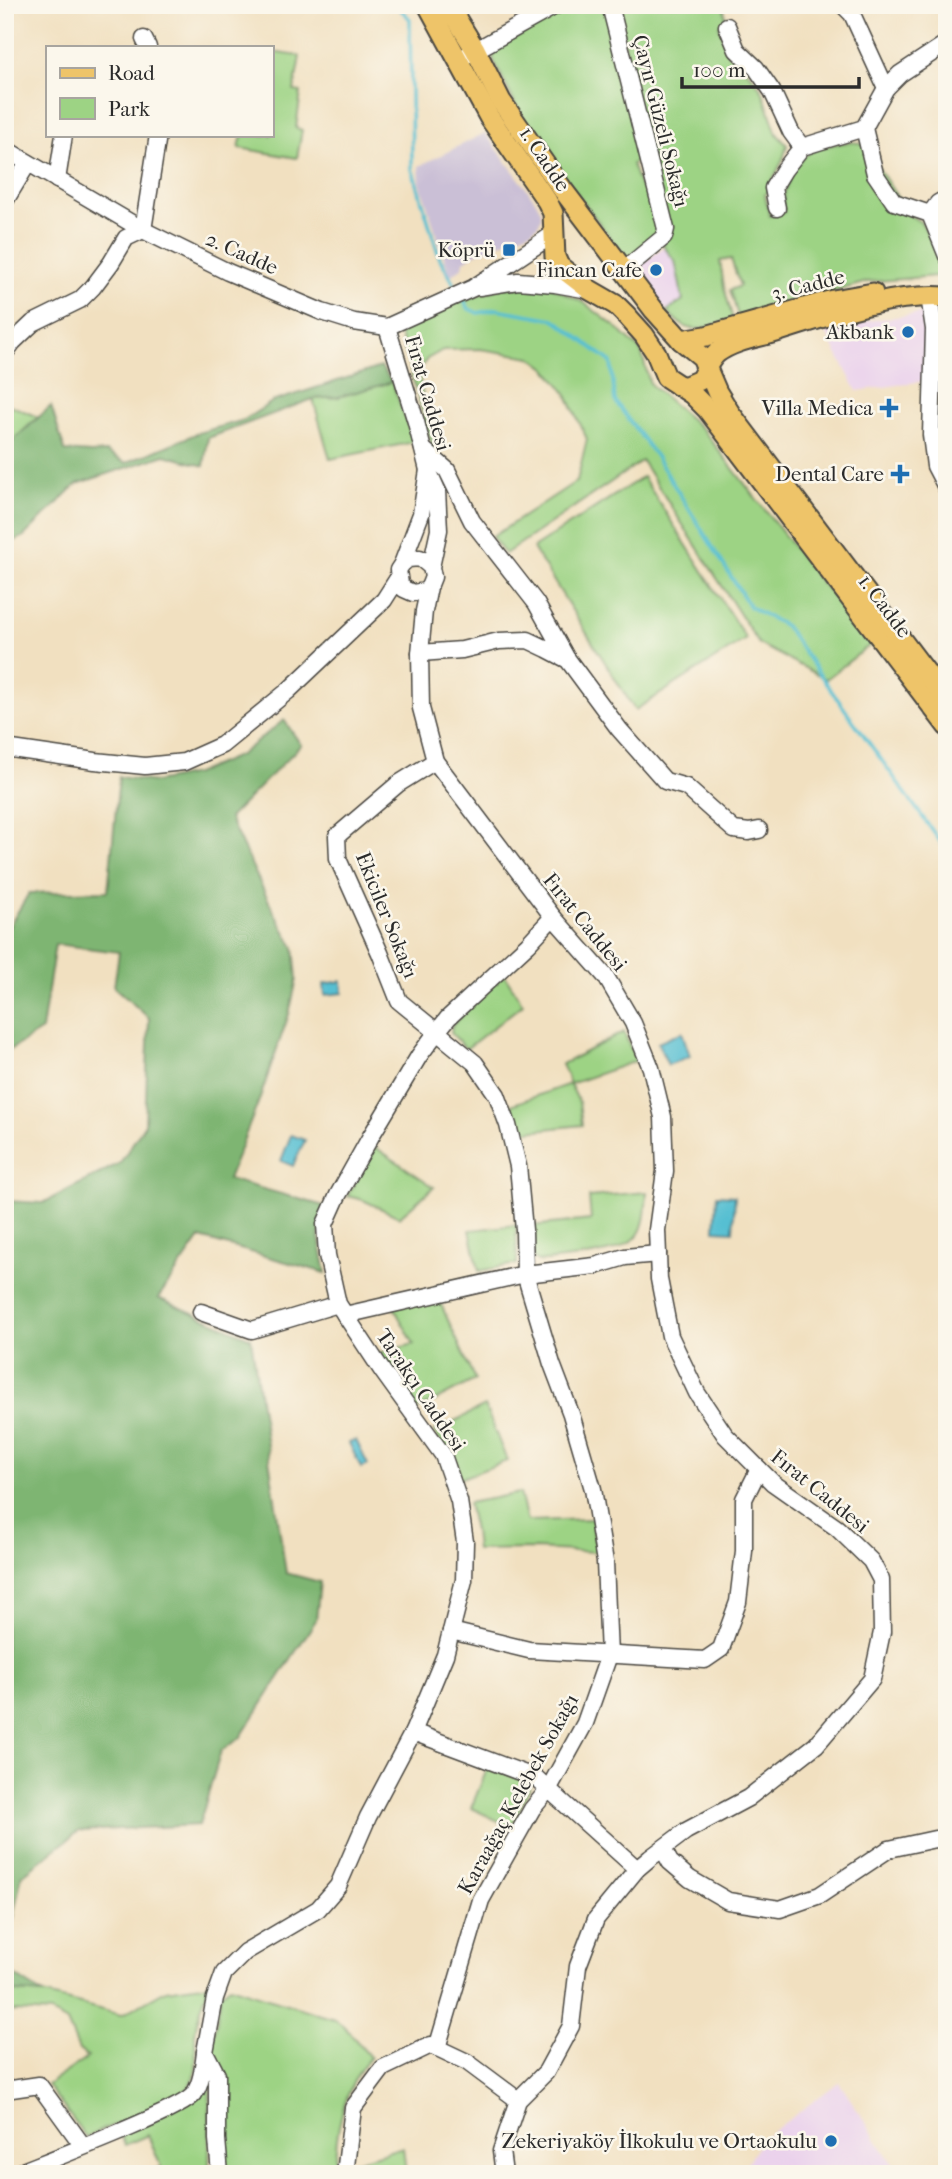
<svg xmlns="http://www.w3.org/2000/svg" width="952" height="2179" font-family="'IM FELL French Canon',serif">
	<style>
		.built { fill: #ead1ec }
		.industrial { fill: #cabfd6 }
		.green { fill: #9dd384; stroke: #647f58; stroke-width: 2 }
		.forest { fill: #7eb572; stroke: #54704e; stroke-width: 2 }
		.water { fill: #56bfd2; stroke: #40757e; stroke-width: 2 }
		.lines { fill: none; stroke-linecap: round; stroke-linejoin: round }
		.stream { stroke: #56bfd2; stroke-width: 3.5 }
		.minor-casing { stroke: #494641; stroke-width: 19 }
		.major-casing { stroke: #494641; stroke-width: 23 }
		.minor { stroke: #fff; stroke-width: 16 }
		.major { stroke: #eec469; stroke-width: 19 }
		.poi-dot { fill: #1f6fb2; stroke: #fbf7ec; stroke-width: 2.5 }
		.labels { text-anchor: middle; stroke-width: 5; stroke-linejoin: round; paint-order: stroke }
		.street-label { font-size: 21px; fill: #2b2b2b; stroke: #fbf7ec }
		.poi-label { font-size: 21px; fill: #2b2b2b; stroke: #fbf7ec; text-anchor: end }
	</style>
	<rect width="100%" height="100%" fill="#fbf7ec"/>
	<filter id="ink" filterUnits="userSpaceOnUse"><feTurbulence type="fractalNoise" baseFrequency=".0143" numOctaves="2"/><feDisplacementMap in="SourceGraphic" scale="14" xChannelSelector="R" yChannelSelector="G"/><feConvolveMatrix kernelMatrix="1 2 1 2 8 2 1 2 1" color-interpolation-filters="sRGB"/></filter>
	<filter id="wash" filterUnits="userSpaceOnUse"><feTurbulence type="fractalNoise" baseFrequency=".00686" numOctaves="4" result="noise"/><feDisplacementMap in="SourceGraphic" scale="28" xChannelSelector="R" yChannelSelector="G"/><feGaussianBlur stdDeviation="1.57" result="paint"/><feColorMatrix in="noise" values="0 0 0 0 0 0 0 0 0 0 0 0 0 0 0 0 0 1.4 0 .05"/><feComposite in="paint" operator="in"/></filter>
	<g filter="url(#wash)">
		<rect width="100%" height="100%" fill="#f1e0c0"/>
		<g class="built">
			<path d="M664,247L675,261L683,300L667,311L634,270Z"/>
			<path d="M924,313L927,325L924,381L857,391L825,331L868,321Z"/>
			<path d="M839,2082L894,2166L871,2174H739L763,2139Z"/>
		</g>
		<path class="industrial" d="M485,133L535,200L541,211V218L538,225L531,231L475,254L464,261L463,267L450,276L420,183L419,166Z"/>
		<g class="green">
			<path d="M577,5H606L643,156L632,164L640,187L651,189L660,232L628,261L538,142L520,114L493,59L495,49L500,45Z"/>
			<path d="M617,5H723L727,24L719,26L728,54L751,75L762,90L777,134L787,145L783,160L765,195L770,216L784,212C779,195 794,162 809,153C820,146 851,139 863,144L908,214L922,223L939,255L942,267V273L936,276L867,282L739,319L730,290L740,286L731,259L720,261L724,287L733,320C699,327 692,340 667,311L683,300L675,261L664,247Z"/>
			<path d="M271,52L300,56L294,91L301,92L296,128L302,130L297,158L239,148L242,135H271Z"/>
			<path d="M550,286L583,302L617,328L641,351L650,384L703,430L820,581L874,642L826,679L759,644L642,461L505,554L492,537L577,481L587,439L566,393L547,369L531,357L480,349L443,350L427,359L419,371L421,388L437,449H433L399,331L459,302L501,288Z"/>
			<path d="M392,382L414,442L330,459L313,399L338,397Z"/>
			<path d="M5,403L38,417L5,448Z"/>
			<path d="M643,477L746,639L635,710L533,548Z"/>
			<path d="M504,974L523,1004L466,1049L451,1033L452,1025Z"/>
			<path d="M624,1032L636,1061L570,1084L579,1102L582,1125L518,1132L511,1105L570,1084L562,1064Z"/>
			<path d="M375,1147L434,1187L399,1217L363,1200L347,1196Z"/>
			<path d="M647,1192C646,1205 646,1224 638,1235C622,1257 563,1258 538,1262L533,1258L531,1226L591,1220L589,1197Z"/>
			<path d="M516,1225L517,1264L479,1271L470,1230Z"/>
			<path d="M439,1300L475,1380L417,1410L378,1353L414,1344L393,1306Z"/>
			<path d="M485,1406L507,1461L459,1479L434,1431Z"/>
			<path d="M520,1493L527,1521L592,1519L596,1552L534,1549L476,1550L474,1531L468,1503Z"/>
			<path d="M488,1767L528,1781L531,1785L511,1827L471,1808Z"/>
			<path d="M209,1984C205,1999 196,2018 195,2033C194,2064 205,2078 176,2099L86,2137L47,2085L88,2057L79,2050L67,2022L51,2013L16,2011L5,2013V1991L43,1994L121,2015L166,1990Z"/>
			<path d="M230,1986L334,2019L345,2027L370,2057C344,2087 334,2135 335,2174H224L212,2049L221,1993Z"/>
			<path d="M204,2086H210L209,2174H145L161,2167L148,2135L125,2145L120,2134Z"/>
			<path d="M403,2147L406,2174H349V2163Z"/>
		</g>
		<g class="forest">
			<path d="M381,367L392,382L338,397L313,399L208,438L204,466L165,455L77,484L23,537L5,545V448L51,406L65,451L91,453L106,452L126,463L198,433L244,420L272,402Z"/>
			<path d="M284,720L301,745L229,818L274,912L294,947L297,979L289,1014L260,1098L228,1179L324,1206L319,1237L326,1273L200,1238L158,1298L251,1338L286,1573L320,1582L316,1620L240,1738L221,1751L199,1825L79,1831L22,1875L5,1955V1201L43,1203L120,1163L145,1124L149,1018L114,987L119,952L55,944L42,1030L5,1053V974L10,968L5,963V933L29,893L108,891L119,777L155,782L195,774L240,755Z"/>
			<path d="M5,1969L43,1994L5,1991Z"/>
		</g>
		<g class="water">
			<path d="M342,981L343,993L325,995L324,984Z"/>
			<path d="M682,1032L690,1056L668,1065L658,1043Z"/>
			<path d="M291,1135L305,1140L293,1166L281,1161Z"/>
			<path d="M717,1195L735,1196L733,1231L715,1230Z"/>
			<path d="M356,1440L368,1465L361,1468L349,1443Z"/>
		</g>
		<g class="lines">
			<g class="stream">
				<path d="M396,5L410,19L412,169L440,259L457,289"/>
				<path d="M463,299L469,309L478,313L496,309L554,319L611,362L615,401L657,458L750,607L785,626L947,851"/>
			</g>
		</g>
	</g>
	<g filter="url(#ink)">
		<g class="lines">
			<g class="minor-casing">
				<g id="minor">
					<path d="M610,5L666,229L664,237L624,270"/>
					<path d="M843,5L852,14L886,88"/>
					<path d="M727,26L737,50L756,68L772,91L791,132L802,147"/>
					<path d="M144,39L148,47"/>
					<path d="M467,55L557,5"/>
					<path d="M864,128L875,174L894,202L930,214L947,256"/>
					<path d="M5,149L143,230L228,272L322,312L354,322L387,327L473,288L555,233"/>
					<path d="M57,180L64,135"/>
					<path d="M5,201L28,163"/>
					<path d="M777,208L773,188L784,170L802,147L864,128L886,88L900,74L947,43"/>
					<path d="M930,214L938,203L947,198"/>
					<path d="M479,287L518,281L555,284L589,290"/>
					<path d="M929,296L934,329L931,435L935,466L947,489"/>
					<path d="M387,327L416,422L428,470L437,490L439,530L431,567L433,577L429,587L425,591L413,593L404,589L400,584L398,570L402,564L408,559L420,558L431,567"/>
					<path d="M5,353L13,342L33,323L80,300L93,287L111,263L126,238L143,230L158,135"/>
					<path d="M423,449L447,470L472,521L536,603L567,659"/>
					<path d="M402,564L421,514L428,470"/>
					<path d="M429,587L424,611L420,653L421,708L435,761L553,917L606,977L633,1023L651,1068L663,1117L665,1171L657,1230L659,1279L670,1336L697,1393L725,1435L773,1483L837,1528L871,1561L881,1580L882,1632L872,1679L816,1745L748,1798L686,1831L650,1858L637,1869L596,1919L578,1966L571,2026L546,2072L518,2100L501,2151L504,2174"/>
					<path d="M420,653L462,650L499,641L528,640L547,649L568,660L619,729L665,781L686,787L734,830L749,832L759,830"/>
					<path d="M5,748L95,761L145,766L184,762L222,745L288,691L384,600L398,578"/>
					<path d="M435,761L398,784L337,836L338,859L380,953L399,1001L475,1063L497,1095L508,1125L518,1166L524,1230L525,1274L552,1364L571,1414L593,1489L605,1562L609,1655L585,1723L548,1790L532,1809L481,1900L437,2048"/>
					<path d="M201,1312L252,1330L338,1304"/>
					<path d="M345,1315L525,1274L595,1266L625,1257L658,1254"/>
					<path d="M451,1631L529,1650L705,1660L721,1649L738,1602L744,1551V1499L759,1469"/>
					<path d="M413,1732L536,1778L637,1869"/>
					<path d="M663,1849L670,1862L690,1879L728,1901L780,1909L820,1895L889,1849L935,1839L947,1840"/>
					<path d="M5,2090L39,2085L83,2146"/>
					<path d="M15,2174C42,2163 183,2110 194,2094C202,2082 203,2066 205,2052"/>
					<path d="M220,2174L217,2139V2075L205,2052L215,1998L224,1973L245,1952L318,1909L338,1886L368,1817L413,1732L445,1655L464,1580L465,1542L459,1501L443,1455L383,1372L338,1304L327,1255L325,1224L338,1195L371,1136L419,1056L436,1033L448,1018L528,944L553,917"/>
					<path d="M345,2174L353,2108L383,2068L431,2045L467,2062L518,2100"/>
				</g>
			</g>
			<g class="major-casing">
				<g id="major">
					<path d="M428,5L489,117L547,201L553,213L555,257L559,266L590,290L616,305L627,316L644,335L656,353L666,377L692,394L707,409L947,726"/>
					<path d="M448,5L475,49L501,101L563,190L654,310L681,340L702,357L717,392L730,413L947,700"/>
					<path d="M681,340L706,336L833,300L873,293"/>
					<path d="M679,386H686L700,380C706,370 708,361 717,353C733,341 754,338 773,333C828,316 888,293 947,297"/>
				</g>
			</g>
			<use href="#minor" class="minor"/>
			<use href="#major" class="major"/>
		</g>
	</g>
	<g class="poi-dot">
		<rect x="502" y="243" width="14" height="14" rx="3.5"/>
		<circle cx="656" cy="270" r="7"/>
		<circle cx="908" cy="332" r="7"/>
		<path d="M885.5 397.5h7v7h7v7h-7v7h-7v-7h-7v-7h7z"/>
		<path d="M896.5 463.5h7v7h7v7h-7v7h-7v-7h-7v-7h7z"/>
		<circle cx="831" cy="2141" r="7"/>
	</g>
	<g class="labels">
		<g class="street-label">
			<text transform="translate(661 121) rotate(76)" y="7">Çayır Güzeli Sokağı</text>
			<text transform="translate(545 159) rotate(56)" y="7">1. Cadde</text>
			<text transform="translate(242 253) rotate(24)" y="7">2. Cadde</text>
			<text transform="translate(808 285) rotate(-14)" y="7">3. Cadde</text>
			<text transform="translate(428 393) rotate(74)" y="7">Fırat Caddesi</text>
			<text transform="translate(885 606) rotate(53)" y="7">1. Cadde</text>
			<text transform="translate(387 915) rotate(68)" y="7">Ekiciler Sokağı</text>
			<text transform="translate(585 922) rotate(51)" y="7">Fırat Caddesi</text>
			<text transform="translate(421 1390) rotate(56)" y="7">Tarakçı Caddesi</text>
			<text transform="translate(820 1491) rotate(39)" y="7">Fırat Caddesi</text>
			<text transform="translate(518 1794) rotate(-61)" y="7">Karaağaç Kelebek Sokağı</text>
		</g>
		<g class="poi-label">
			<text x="495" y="257">Köprü</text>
			<text x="642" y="277">Fincan Cafe</text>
			<text x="894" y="339">Akbank</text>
			<text x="873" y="415">Villa Medica</text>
			<text x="884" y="481">Dental Care</text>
			<text x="817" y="2148">Zekeriyaköy İlkokulu ve Ortaokulu</text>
		</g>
	</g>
	<rect width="952" height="2179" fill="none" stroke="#fbf7ec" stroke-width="28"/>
	<rect x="46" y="46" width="228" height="91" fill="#fbf7ec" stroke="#a8a59f" stroke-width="2"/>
	<rect x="60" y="68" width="35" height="10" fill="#eec469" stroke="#a8a59f" stroke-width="2"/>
	<text x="108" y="80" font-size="21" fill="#2b2b2b">Road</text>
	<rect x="60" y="98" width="35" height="21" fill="#9dd384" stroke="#a8a59f" stroke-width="2"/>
	<text x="108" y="116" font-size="21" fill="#2b2b2b">Park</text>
	<path d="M682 77v10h177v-10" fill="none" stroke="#2b2b2b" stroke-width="3.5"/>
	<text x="693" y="77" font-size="21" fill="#2b2b2b" stroke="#fbf7ec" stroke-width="5" paint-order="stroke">100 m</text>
</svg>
